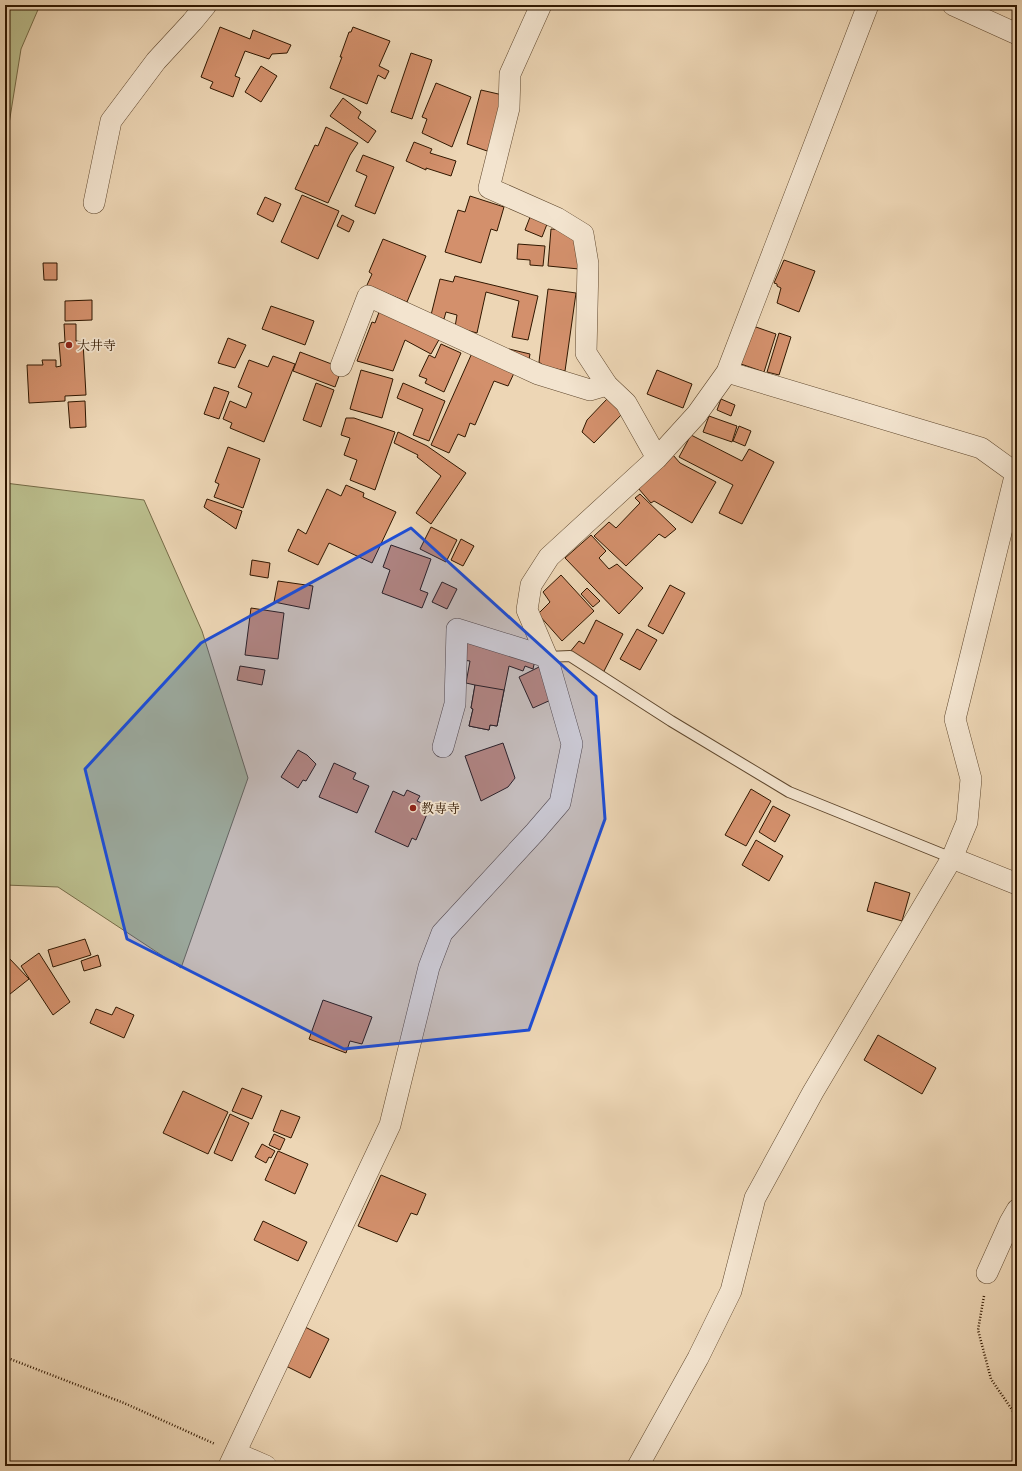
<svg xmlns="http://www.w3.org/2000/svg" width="1022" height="1471" font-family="'IM FELL Double Pica','Noto Serif JP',serif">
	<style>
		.green { fill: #babd8c; stroke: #756a46 }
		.building { fill: #d3906c; stroke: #301700 }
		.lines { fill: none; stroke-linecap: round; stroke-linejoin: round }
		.service-casing { stroke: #5f472d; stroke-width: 12 }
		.minor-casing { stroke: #5f472d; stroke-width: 22 }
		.path { stroke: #301700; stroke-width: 2.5; stroke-dasharray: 1 2; stroke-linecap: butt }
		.service { stroke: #f3e4cf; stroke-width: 10 }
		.minor { stroke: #f3e4cf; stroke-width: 21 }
		.marked { fill: #1d4ed8; fill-opacity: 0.2; stroke: #1d4ed8; stroke-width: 3; stroke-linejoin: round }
		.poi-dot { fill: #8f2418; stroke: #f3e4cf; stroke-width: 1.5 }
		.labels { text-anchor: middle; stroke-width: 3.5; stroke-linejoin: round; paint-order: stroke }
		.poi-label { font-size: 13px; fill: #301700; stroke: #f3e4cf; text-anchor: start }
	</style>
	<rect width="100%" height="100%" fill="#edd6b5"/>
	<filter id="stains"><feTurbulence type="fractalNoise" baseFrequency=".005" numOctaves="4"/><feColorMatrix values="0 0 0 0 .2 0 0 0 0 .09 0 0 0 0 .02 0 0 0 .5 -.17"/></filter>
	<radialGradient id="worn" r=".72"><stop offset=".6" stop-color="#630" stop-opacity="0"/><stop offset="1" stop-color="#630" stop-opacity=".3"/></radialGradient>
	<g class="green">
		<path d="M5,5H40L21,49L5,149Z"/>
		<path d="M5,483L144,500L202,631L248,778L181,968L58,887L5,885Z"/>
	</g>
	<g class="building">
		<path d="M220,27L250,39L253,30L291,45L287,53L272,54L269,59L245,51L235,76L240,78L233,97L210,88L213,82L201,77Z"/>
		<path d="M353,27L390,41L379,66L389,71L385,79L378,75L367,104L330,88L342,57H340L349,32H351Z"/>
		<path d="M411,53L432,60L412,119L391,112Z"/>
		<path d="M261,66L277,76L261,102L245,92Z"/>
		<path d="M436,83L471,97L452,147L422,133L427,119L422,117Z"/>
		<path d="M481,90L507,96L490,152L467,144Z"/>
		<path d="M343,98L361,112L358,118L376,131L368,143L330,116Z"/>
		<path d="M326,127L358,143L350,155L328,203L295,189L315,145L318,146Z"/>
		<path d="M414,142L432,149L430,153L456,161L451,176L426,168V170L406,161Z"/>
		<path d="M363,155L394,167L375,214L355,206L367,176L356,171Z"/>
		<path d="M302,195L339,211L318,259L281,242Z"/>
		<path d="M470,196L504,207L497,231L491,229L481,263L445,252L458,210L465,212Z"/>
		<path d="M265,197L281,204L273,222L257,214Z"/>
		<path d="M532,212L549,219L542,237L525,230Z"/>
		<path d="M342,215L354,221L349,232L337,226Z"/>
		<path d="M551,229L567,230L577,243L579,269L548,266Z"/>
		<path d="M383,239L426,256L407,302L367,285L372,274L369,272Z"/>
		<path d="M518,244L545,246L543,266L530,265V260L517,259Z"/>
		<path d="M784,260L815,271L799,312L777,303L781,288L777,286V284L774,283Z"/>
		<path d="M43,263H57V280H44Z"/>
		<path d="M455,276L538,296L528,340L512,337L519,301L486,292L477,333L455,327L457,315L446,312L444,319L431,315L440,279L453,282Z"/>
		<path d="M548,289L576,293L565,371L544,366L539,362Z"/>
		<path d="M92,300V320L65,321V301Z"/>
		<path d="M271,306L314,321L305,345L262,329Z"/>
		<path d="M381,307L441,336L431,354L405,340L393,371L357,361L372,322L375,323Z"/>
		<path d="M64,324H76V341L83,342L86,395L65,396V401L29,403L27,365H43L42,360H56V367L61,366L59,343L65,342Z"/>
		<path d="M753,326L776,334L764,372L741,364Z"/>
		<path d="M779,333L791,337L779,375L767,372Z"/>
		<path d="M228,338L246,345L235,368L218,363Z"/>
		<path d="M441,344L461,353L444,392L425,383L427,379L419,376L429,355L435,358Z"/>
		<path d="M509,349L530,354L528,365Z"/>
		<path d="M300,352L342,368L335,387L293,371Z"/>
		<path d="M472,353L515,371L508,386L494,381L475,425L470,423L465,437L458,434L449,453L431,445Z"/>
		<path d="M273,356L295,364L264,442L230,428L232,423L223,419L230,401L246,408L252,393L238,387L249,360L268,367Z"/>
		<path d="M361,370L393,379L382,418L350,409Z"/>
		<path d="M657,370L692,384L683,408L647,394Z"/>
		<path d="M316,383L334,390L321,427L303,420Z"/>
		<path d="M403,383L445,401L429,441L413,435L423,409L397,398Z"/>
		<path d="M214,387L229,392L219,419L204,414Z"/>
		<path d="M607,399L622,414L594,443L582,432L587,420Z"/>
		<path d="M721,399L735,405L731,416L717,410Z"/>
		<path d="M85,401L86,427L70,428L68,402Z"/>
		<path d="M709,416L737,426L732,442L703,432Z"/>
		<path d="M346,418H354L395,432L375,490L350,480L357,460L344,455L350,438L341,435Z"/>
		<path d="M739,426L751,431L745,446L733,441Z"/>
		<path d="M398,432L427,446L466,473L431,524L416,513L441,476L417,457L418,455L394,443Z"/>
		<path d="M691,435L742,461L749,449L774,462L742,524L719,513L733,485L679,457Z"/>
		<path d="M228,447L260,459L243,508L214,497L219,484L215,482Z"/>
		<path d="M673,455L680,463L716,482L692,523L654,501L651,503L638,488Z"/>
		<path d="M346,485L364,493L363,497L396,512L372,563L329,543L318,565L288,551L298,529L306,534L327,489L341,496Z"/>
		<path d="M640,494L676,529L665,538L659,534L626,566L594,536L609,522L616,528L640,503L635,498Z"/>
		<path d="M207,499L242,511L236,529L204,507Z"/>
		<path d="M431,527L457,540L446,562L420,549Z"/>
		<path d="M591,535L606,551L599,558L609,569L617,564L643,588L619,614L565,558Z"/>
		<path d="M461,539L474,546L463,566L451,560Z"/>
		<path d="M391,545L431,559L420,590L428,593L422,608L382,593L390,570L383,567Z"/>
		<path d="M252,560L270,563L268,578L250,575Z"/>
		<path d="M561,575L594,611L562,641L538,614L550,602L543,592Z"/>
		<path d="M278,581L313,586L309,609L274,602Z"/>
		<path d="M442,582L457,589L447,609L432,602Z"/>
		<path d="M670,585L685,593L663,634L648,626Z"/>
		<path d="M587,588L600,601L593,607L581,594Z"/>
		<path d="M251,608L284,613L278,659L245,655Z"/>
		<path d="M596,620L623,634L602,675L569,653L579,641L584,644Z"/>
		<path d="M637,629L657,640L640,670L620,659Z"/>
		<path d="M468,639L535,660L533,669L525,666L523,671L509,666L497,726L490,725L489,730L469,726L473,709L471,708L475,685L466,683L470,661L462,660Z"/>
		<path d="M240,666L265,670L262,685L237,680Z"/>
		<path d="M539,667L553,699L533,708L519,677Z"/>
		<path d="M475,685L504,690L497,726L490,725L489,730L469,726L473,709L471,708Z"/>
		<path d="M503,743L515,778L508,787L481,801L465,756Z"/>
		<path d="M298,750L307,755L316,764L306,781L303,780L298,788L281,777Z"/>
		<path d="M334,763L356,773L353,779L369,786L357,813L319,797Z"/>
		<path d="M751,789L771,801L746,846L725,835Z"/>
		<path d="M407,790L420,796L417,801L430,807L416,840L412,838L408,847L375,832L393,791L404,796Z"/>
		<path d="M773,806L790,815L775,842L759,832Z"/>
		<path d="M756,840L783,856L769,881L742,865Z"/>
		<path d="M875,882L910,893L902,921L867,911Z"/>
		<path d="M85,939L91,955L53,967L48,950Z"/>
		<path d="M39,953L70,1002L53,1015L21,966Z"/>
		<path d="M98,955L101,966L84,971L81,961Z"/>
		<path d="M9,958L29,979L5,998V961Z"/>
		<path d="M323,1000L372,1017L362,1044L350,1041L346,1053L309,1039Z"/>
		<path d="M116,1007L134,1015L124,1038L90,1023L96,1009L112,1015Z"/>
		<path d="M878,1035L936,1068L922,1094L864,1060Z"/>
		<path d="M242,1088L262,1096L252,1119L232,1111Z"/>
		<path d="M183,1091L228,1112L208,1154L163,1133Z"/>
		<path d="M281,1110L300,1117L291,1138L273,1131Z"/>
		<path d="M230,1114L249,1123L232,1161L214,1153Z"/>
		<path d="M274,1134L285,1139L280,1150L269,1145Z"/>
		<path d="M262,1144L275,1151L271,1158L269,1157L266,1163L255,1157Z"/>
		<path d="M278,1151L308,1164L295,1194L265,1180Z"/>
		<path d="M381,1175L426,1194L417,1215L411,1213L397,1242L358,1226Z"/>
		<path d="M263,1221L307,1242L298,1261L254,1240Z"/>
		<path d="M305,1327L329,1339L310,1378L286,1366Z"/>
	</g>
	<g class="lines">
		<g class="service-casing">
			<path id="service" d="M547,657L570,656L671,721L789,792L952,858"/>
		</g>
		<g class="minor-casing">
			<g id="minor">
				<path d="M541,5L510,74L509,108L489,188L557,218L583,234L588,264L586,353L607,385L626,403L657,458"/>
				<path d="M953,5L1017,34"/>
				<path d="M94,203L111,121L156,61L192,22L206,5"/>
				<path d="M341,366L368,296L538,374L590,390L607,385"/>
				<path d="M727,372L981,448L1017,474"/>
				<path d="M443,747L455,704L457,629L547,657"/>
				<path d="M952,858L1017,884"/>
				<path d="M987,1273L1010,1222L1017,1210"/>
				<path d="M236,1453L266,1466"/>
				<path d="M229,1466L390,1125L429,967L442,933L535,832L560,803L572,744L547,657L527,610L531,585L549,557L657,458L697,414L727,372L868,5"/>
				<path d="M638,1466L698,1358L731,1291L755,1198L813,1092L952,858L967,822L971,779L955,719L1017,468"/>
			</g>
		</g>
		<g class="path">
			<path d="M984,1296L978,1330L991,1379L1017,1417"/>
			<path d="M5,1357L124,1403L215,1444"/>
		</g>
		<use href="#service" class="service"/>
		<use href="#minor" class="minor"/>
	</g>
	<path class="marked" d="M411,528L596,696L605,819L529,1030L344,1049L127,939L85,769L201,643Z"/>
	<g class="poi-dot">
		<circle cx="69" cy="345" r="4"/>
		<circle cx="413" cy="808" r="4"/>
	</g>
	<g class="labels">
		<g class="poi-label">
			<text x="77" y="350">大井寺</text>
			<text x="421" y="813">教専寺</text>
		</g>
	</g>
	<rect width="1022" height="1471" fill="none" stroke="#edd6b5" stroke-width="20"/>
	<rect x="6" y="6" width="1010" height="1459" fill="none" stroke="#301700" stroke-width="2"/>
	<rect x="10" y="10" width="1002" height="1451" fill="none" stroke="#301700"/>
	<rect width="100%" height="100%" filter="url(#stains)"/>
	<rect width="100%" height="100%" fill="url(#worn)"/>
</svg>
